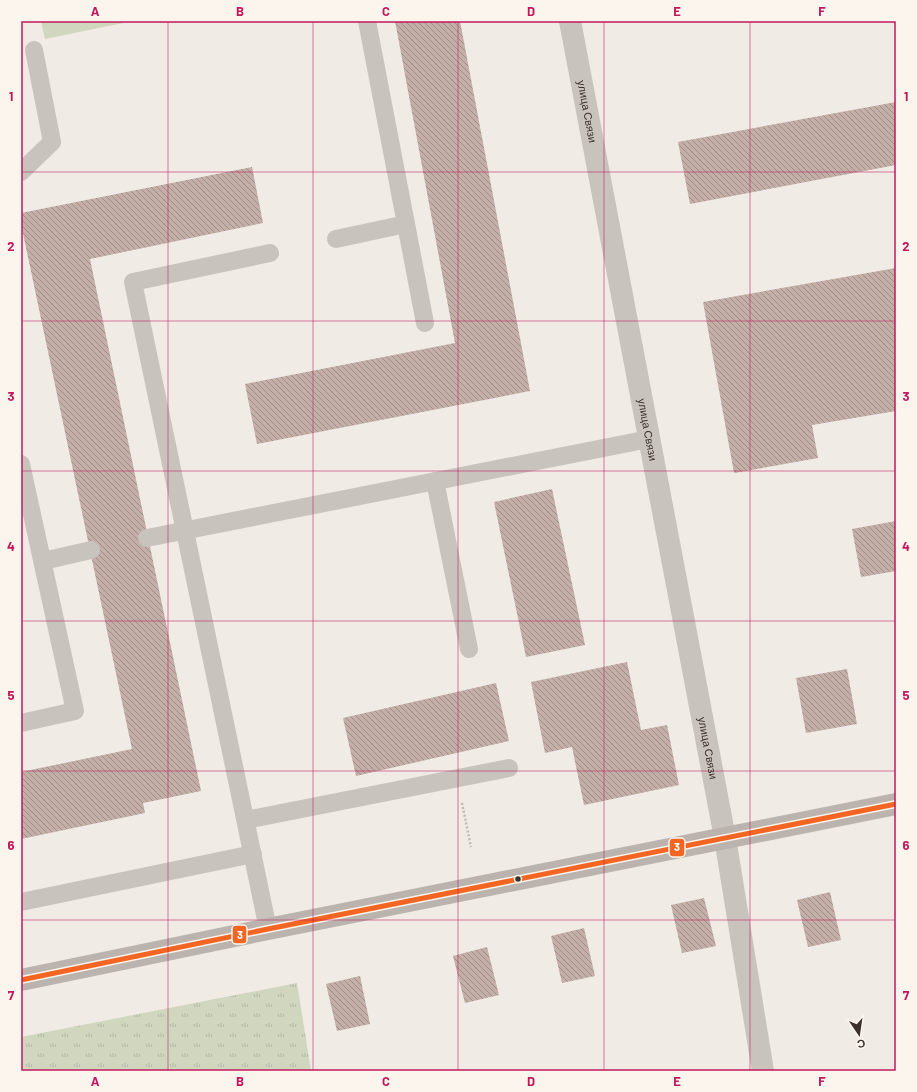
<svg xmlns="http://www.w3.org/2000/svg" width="917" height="1092" font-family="Barlow,sans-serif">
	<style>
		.grass { fill: url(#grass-tufts) }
		.garden { fill: #d1d6bf }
		.building { fill: url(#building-back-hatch) }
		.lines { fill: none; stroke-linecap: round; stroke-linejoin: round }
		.path { stroke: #c2bbb6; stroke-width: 2.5; stroke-dasharray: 2 2; stroke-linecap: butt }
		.lane { stroke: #c9c3be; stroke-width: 18 }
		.street { stroke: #c9c3be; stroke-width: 22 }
		.secondary { stroke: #bab3ae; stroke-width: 22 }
		.bus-1-casing { stroke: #fbf5ee; stroke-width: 8 }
		.bus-1 { stroke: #f26522; stroke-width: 5 }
		.grid { fill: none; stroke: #c2185b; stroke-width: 1; stroke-opacity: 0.55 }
		.bus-dot { fill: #3b302b; stroke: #fbf5ee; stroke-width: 1.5 }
		.labels { text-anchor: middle; stroke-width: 3; stroke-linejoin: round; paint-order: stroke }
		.street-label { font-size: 11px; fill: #3b302b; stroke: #fbf5ee }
		.line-badge { stroke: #fbf5ee; stroke-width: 1.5 }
		.badge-label { font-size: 11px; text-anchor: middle; font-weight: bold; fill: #fff }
		.neatline { fill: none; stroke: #c2185b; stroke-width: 1.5 }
		.grid-label { font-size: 13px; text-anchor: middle; font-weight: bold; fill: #c2185b }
	</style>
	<defs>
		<pattern id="grass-tufts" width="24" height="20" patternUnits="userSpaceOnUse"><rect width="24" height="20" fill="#d1d6bf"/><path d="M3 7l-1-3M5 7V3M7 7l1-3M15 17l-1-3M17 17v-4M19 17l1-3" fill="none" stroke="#b4b8a4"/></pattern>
		<pattern id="building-back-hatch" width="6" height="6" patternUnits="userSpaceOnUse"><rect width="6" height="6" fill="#c3afa7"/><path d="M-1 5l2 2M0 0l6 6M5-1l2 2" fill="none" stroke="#a08f88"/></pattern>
	</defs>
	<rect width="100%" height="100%" fill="#f0ebe5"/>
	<path class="grass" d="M297,983L311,1071H21V1037Z"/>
	<path class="garden" d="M41,21H133L45,39Z"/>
	<g class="building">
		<path d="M395,21H460L530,391L257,444L245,384L455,343Z"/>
		<path d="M896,102V165L690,204L678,142Z"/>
		<path d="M252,167L263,223L90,259L201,791L143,803L145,813L21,839V772L132,749L21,224V213Z"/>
		<path d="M896,268V411L812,425L818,458L734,473L703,302Z"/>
		<path d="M552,489L585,645L526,657L494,502Z"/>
		<path d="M896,521V571L861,577L852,529Z"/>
		<path d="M627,662L641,730L667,725L679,785L584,805L572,747L545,753L531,682Z"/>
		<path d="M847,669L857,724L806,733L796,678Z"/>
		<path d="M496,683L509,741L356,776L343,718Z"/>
		<path d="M830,892L841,940L808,947L797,900Z"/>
		<path d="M704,898L716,946L682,953L671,905Z"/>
		<path d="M584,928L595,976L562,983L551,936Z"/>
		<path d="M487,947L499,995L465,1003L453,956Z"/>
		<path d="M360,976L370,1024L337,1031L326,984Z"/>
	</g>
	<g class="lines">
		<path class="path" d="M462,803L471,847"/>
		<g class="lane">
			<path d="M21,172L52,142L34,50"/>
			<path d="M406,224L425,323"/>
			<path d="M336,239L406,224L367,21"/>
			<path d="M21,464L75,711L21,723"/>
			<path d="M435,481L469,649"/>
			<path d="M147,538L649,439"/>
			<path d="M43,561L91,550"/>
			<path d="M246,820L509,768"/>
			<path d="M21,902L253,854"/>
			<path d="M268,929L133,282L270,253"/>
		</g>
		<path class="street" id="s1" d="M570,21L725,838L763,1071"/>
		<path class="secondary" d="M21,980L268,929L896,804"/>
		<g class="bus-1-casing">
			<path id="bus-1" d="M21,980L268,929L896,804"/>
		</g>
		<use href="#bus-1" class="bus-1"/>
	</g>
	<path class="grid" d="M168,21V1071M313,21V1071M458,21V1071M604,21V1071M750,21V1071M21,172H896M21,321H896M21,471H896M21,621H896M21,771H896M21,920H896"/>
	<circle class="bus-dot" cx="518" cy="879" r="3.5"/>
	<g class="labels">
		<g class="street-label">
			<text dy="4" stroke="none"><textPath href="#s1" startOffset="92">улица Связи</textPath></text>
			<text dy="4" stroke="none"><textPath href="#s1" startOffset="416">улица Связи</textPath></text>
			<text dy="4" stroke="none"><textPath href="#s1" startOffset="740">улица Связи</textPath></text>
		</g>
	</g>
	<g class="line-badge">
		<rect x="669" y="838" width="16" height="19" rx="4" fill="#f26522"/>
		<rect x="232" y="925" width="15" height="19" rx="4" fill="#f26522"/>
	</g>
	<g class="badge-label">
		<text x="677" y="851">3</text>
		<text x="240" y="939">3</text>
	</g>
	<rect width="917" height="1092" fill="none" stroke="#fbf5ee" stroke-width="44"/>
	<g transform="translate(859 1034) rotate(167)" stroke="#fbf5ee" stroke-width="3" paint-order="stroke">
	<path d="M0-3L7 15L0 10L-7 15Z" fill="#3b302b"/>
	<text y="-6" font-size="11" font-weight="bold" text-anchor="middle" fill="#3b302b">С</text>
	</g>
	<rect x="22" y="22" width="873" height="1048" class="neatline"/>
	<g class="grid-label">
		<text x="95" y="16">A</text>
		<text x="240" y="16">B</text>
		<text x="386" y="16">C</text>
		<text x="531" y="16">D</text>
		<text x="677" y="16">E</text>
		<text x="822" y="16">F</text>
		<text x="11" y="101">1</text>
		<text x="906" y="101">1</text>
		<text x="11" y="251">2</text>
		<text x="906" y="251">2</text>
		<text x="11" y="401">3</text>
		<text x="906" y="401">3</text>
		<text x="11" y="551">4</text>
		<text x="906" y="551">4</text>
		<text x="11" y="700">5</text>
		<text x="906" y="700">5</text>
		<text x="11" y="850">6</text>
		<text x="906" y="850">6</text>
		<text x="11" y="1000">7</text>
		<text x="906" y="1000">7</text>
		<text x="95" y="1086">A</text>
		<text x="240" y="1086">B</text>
		<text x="386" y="1086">C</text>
		<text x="531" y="1086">D</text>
		<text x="677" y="1086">E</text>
		<text x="822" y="1086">F</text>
	</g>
</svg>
